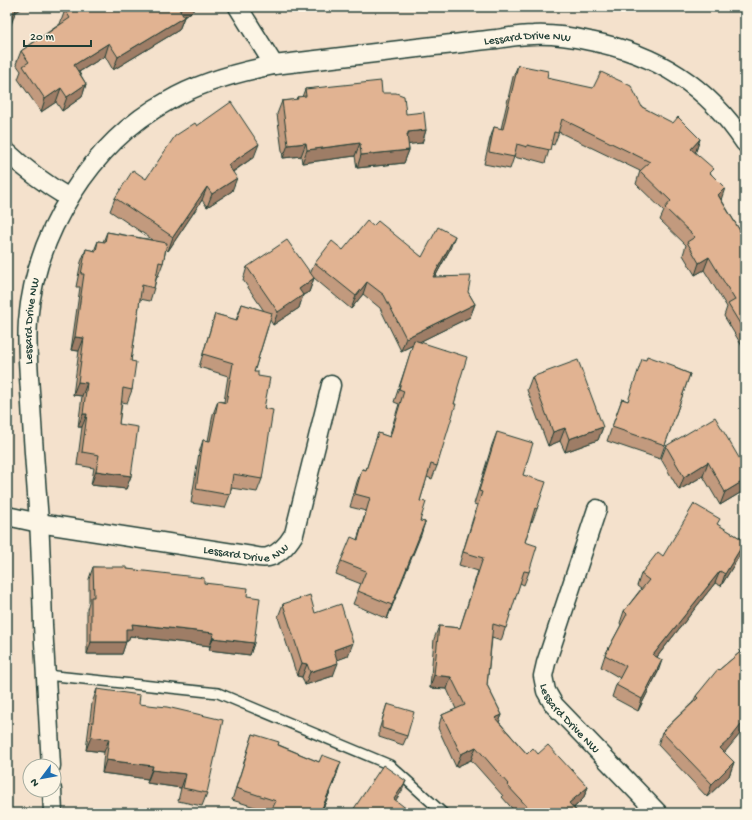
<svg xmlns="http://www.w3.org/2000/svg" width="752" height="820" font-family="'Gochi Hand',sans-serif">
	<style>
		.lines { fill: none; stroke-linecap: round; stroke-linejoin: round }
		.lane-casing { stroke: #1f3d34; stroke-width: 12 }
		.street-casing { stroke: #1f3d34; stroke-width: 21 }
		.lane { stroke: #fcf5e5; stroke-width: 9 }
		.street { stroke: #fcf5e5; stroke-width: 18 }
		.wall { fill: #c29a7e; stroke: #1f3d34 }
		.shaded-wall { fill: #9e7d66; stroke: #1f3d34 }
		.building { fill: #e1b392; stroke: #1f3d34 }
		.labels { text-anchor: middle; stroke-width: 3; stroke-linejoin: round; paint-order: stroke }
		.street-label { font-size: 12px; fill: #1f3d34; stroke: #fcf5e5 }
	</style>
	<rect width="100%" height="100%" fill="#f4e1cc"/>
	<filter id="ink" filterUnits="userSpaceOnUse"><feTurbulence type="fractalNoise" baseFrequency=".025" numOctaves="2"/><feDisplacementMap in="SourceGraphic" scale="8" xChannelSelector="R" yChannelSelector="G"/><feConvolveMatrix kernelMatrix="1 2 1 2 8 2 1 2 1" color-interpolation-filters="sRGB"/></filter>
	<g filter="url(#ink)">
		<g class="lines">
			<g class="lane-casing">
				<path id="lane" d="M46,675L218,693L390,765L443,813"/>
			</g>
			<g class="street-casing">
				<g id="street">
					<path d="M238,7L274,65"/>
					<path d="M7,152C26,170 47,185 69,198"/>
					<path id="s1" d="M597,509L546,663L543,676L546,691L554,705L658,813"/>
					<path id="s2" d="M7,516L39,523L252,556C257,557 264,558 268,557C280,554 288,544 294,534L331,385"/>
					<path id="s3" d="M51,766C48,719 46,672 43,625C42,590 41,555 39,521C36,482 33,443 31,404C29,377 26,349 28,321C35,234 91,143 168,101C200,82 238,72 274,65C327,59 380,52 434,46C455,44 476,41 497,39C509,37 521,35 533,35C552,34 572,37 590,41C657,54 707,86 745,143"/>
					<path d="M52,790L53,813"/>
				</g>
			</g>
			<use href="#lane" class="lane"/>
			<use href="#street" class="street"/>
		</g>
		<g class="wall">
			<path d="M65,10L193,11L184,17L179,30L113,70L105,56L79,72L86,84L82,97L62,111L56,102L41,112L18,79L21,71L16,64L21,51L60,24Z"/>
			<path d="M518,65L547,78L642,107L700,139L696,151L695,153L712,175L721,199L745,239V351L724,316L727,307L704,270L695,275L683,255L686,245L660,220L664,211L636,184L640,171L559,132L554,145L551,144L545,163L523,157L522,159L514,157L510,169L484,164L490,139L494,127L501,129L513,77Z"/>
			<path d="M305,89L382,93L406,114L426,130L422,143L408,144L409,150L404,163L357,168L355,156L302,163L301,156L283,158L277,114L282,101L296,100L297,97H302Z"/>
			<path d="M197,126L254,157L233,172L232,191L207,207L202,200L168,251L166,249L163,263L158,276H157L154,288L150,301L140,299L131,361L132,390L127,403L122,402L119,424L131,476L126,489L91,485L94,468L77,465L82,427H78L82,396L73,395L79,351L71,350L80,287H76L81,262L86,249L94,251L98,241L103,242L107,232L153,240L110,211L115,198L146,179Z"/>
			<path d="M373,226L422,257L450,249L435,277L468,292L475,304L470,317L419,342L457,390L454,404L437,466L432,479L427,477L420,501V521L425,522L387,619L353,604L361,584L336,574L341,561L357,540L366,511L350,507L357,482L362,469L366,470L378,433L389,437L399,404L394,402L413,345L401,351L380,308L363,294L351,309L314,278L309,292L303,295L299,308L273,325L270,320L254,372L258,376L264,408L262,479L257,492L231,488L230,495L225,508L191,503L199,453L203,440L208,441L213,414L218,401L224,402L228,376L199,367L211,327L215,314L236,320L242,304L264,311L243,280L247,267L310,274L315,263L343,250Z"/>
			<path d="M675,368L690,374L660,459L607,441L622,399L628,401Z"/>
			<path d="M532,377L603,427L598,440L565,452L560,441L548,446L527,390Z"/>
			<path d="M497,432L523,475L537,509L532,522L531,521L525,542L529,572L524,585L520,583L501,641L492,638L487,685L502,715L499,722L527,754H538L571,770L588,787L583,799L574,808L578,813H516L502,797L503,796L471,760L456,767L438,728L442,715L456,709L447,689L430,688L434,639L439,626L460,628L478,571L459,565L477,505L474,504L492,445Z"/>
			<path d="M666,446L745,468V490L720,505L703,476L679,490L661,459Z"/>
			<path d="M718,525L745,541L741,553L721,586L715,583L657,657L658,672L638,711L612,697L616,685L620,678L601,667L605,655L621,625L620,623L624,611L641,589L637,586L641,574L663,556Z"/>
			<path d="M93,567L127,569L204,583L247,596L254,643L250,655L209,650L210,646L130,636L128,641H126L122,654H87V609L89,602V579Z"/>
			<path d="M283,604L315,613L348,656L337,660L333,676L305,685L302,677L297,676L278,617Z"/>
			<path d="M745,648V728L724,752L734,762L729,776L707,797L658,745L662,732L693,702L696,696L719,670Z"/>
			<path d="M97,689L139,704L207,793L202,806L178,801L181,788L147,783L148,779L102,773L104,752L86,750L92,703Z"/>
			<path d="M387,704L407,736L403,745L379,737V730Z"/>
			<path d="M253,734L319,762H341L333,785L321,813H270L271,812L232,800Z"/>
		</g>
		<g class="shaded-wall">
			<path d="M11,7H24L15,13L11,25L7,27V17Z"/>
			<path d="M183,7H195L193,11L175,22L179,9Z"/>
			<path d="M184,17L179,30L113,70L118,57Z"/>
			<path d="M109,43L105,56L69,78L74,65Z"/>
			<path d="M86,84L82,97L62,111L67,97Z"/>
			<path d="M61,88L56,102L41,112L45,99Z"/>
			<path d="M426,130L422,143L404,145L408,134V132Z"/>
			<path d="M700,139L696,151L686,161L691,149Z"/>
			<path d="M306,143L301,156L283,158L288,145Z"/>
			<path d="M360,143L355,156L302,163L307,150Z"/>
			<path d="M259,144L254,157L223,178L228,165Z"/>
			<path d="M409,150L404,163L357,168L361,155Z"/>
			<path d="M237,178L232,191L207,207L212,194Z"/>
			<path d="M207,187L202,200L168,251L173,237Z"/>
			<path d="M725,188L721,200L718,195Z"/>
			<path d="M455,236L450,249L428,290L433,277Z"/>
			<path d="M709,257L704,270L695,275L699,263Z"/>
			<path d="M314,278L309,292L303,295L299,308L273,325L278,312L299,289Z"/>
			<path d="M367,282L363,294L351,309L356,296Z"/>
			<path d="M475,304L470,317L401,351L406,338Z"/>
			<path d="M75,337L84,338L79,351L71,350Z"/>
			<path d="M78,382L87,383L82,396L73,395Z"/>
			<path d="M83,414H87L82,427H78Z"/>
			<path d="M603,427L598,440L565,452L569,439Z"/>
			<path d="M565,428L560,441L548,446L553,432Z"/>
			<path d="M708,462L703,476L679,490L684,477Z"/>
			<path d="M96,471L131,476L126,489L91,485Z"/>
			<path d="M745,480V490L720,505L725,492Z"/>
			<path d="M425,522L421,535L387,619L392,605Z"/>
			<path d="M745,541L741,553L721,586L725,574Z"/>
			<path d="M720,571L715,583L649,667L653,655Z"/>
			<path d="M132,624L214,633L210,646L130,636L128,641H121L126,629Z"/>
			<path d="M213,638L254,643L250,655L209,650Z"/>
			<path d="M91,642H126L122,654H87Z"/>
			<path d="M353,643L348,656L329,663L334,650Z"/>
			<path d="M662,660L658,672L638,711L642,699Z"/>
			<path d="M302,663L307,664L302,677L297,676Z"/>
			<path d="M338,663L333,676L305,685L310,672Z"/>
			<path d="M434,675L451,677L447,689L430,688Z"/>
			<path d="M502,715L497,727L495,718Z"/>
			<path d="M745,720V728L725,752L715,761L720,748Z"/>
			<path d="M91,737L109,739L104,752L86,750Z"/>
			<path d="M476,747L471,760L456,767L461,754Z"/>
			<path d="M106,760L153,766L148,779L102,773Z"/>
			<path d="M734,762L729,776L707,797L712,784Z"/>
			<path d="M152,770L186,774L181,788L147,783Z"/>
			<path d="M337,773L333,785L321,813H320Z"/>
			<path d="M406,781L402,791L390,809L394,799Z"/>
			<path d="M588,787L583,799L568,813L569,803Z"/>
		</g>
		<g class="building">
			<path d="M7,7H13L16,11L7,17Z"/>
			<path d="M70,7H183L179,9L184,17L118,57L109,43L74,65L86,84L67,97L61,88L45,99L23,66L29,62L21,51L70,18L65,10Z"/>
			<path d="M518,65L548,71L547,78L593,88L601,72L631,86L642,107L673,123L678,117L700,139L691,149L714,169L710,173L725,188L718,195L745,239V332L728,304L735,300L709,257L699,263L687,242L695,237L665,208L671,201L640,171L650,162L562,119L558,133L554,132L550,150L527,145V147L517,144L514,157L489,152L494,127L503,129Z"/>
			<path d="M381,81L382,93H396L404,96L406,114L424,112L426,130L408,132V134H407L409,150L361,155L360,143L307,150L306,143L288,145L282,101L298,99L297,97L306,96L305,89Z"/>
			<path d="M231,102L259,144L228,165L237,178L212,194L207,187L173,237L115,198L133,170L146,179L175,136L195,123L197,126Z"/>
			<path d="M367,221L373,226L378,221L422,257L438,227L455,236L433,277L471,276L468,292L475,304L406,338L384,295L367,282L356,296L315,263L332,241L343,250Z"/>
			<path d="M107,232L167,243L163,263L159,262L154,288L142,285L131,361L136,362L132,390L123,388L119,424L138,427L131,476L96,471L99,455L82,452L87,414H83L87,383L78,382L84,338L75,337L84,274H81L86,249L96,251L98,241L105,242Z"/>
			<path d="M287,240L314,278L299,289L303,295L278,312L247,267Z"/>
			<path d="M242,304L272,313L254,372H258V376L270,378L264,408L273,410L262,479L233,474L230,495L196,489L203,440L210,441L218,401L226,403L233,363L203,354L215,314L237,320Z"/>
			<path d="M414,340L467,357L457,390H458L454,404H456L437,466L431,464L420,501L426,502L420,521L425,522L392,605L358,591L366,571L341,561L351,537L358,540L370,498L355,494L362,469L366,470L378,433L390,437L404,391L399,389Z"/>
			<path d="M647,356L675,366V368L690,374L665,445L612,427L622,399L628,401L642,359L646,360Z"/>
			<path d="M578,360L603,427L569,439L565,428L553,432L532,377Z"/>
			<path d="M715,417L745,468V480L725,492L708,462L684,477L666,446Z"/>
			<path d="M497,432L533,443L523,475L546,482L537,509L535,508L525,542L537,546L529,572L524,571L506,628L493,624L487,685L502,715L495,718L527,754L533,748L538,754L548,745L571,770V769L588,787L569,803L578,813H533L507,785L508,784L476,747L461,754L442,715L465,705L451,677L434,675L439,626L460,628L483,558L463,552L482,492L479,491Z"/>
			<path d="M694,504L720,519L717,524L745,541L725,574L720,571L653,655L662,660L642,699L616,685L626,666L605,655L627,614L624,611L649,580L641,574L658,552L663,556Z"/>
			<path d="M93,567H127V569L204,578V583L248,588L247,596L260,598L254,643L213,638L214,633L132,624L133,629H126V642H91V597H94Z"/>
			<path d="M310,595L315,613L341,604L353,643L334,650L338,663L310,672L307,664L302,663L283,604Z"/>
			<path d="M745,648V720L730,739L720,748L734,762L712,784L662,732L698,698L696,696L718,669L719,670Z"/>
			<path d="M97,689L140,695L139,704L167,707L223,720L207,793L183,788L186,774L152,770L153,766L106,760L109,739L91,737Z"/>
			<path d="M387,704L414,712L407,736L382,728V721Z"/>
			<path d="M253,734L279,742L278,745L319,762L322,755L341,762L336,773H337L320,813H280L272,809L276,801L236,788Z"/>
			<path d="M383,765L406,781L394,799L412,813H351Z"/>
		</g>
	</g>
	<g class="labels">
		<g class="street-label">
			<text dy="4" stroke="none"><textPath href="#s3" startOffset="1084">Lessard Drive NW</textPath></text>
			<text dy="4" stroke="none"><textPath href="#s3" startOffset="446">Lessard Drive NW</textPath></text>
			<text dy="4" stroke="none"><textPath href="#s2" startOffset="243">Lessard Drive NW</textPath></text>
			<text dy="4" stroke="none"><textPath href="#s1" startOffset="227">Lessard Drive NW</textPath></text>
		</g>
	</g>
	<rect width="752" height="820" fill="none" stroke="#fcf5e5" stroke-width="24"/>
	<rect x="12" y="12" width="728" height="796" fill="none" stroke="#1f3d34" stroke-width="1.5" filter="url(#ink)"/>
	<g transform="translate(42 778) rotate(238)"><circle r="19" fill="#fcf5e5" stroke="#a4ab9e"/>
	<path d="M0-3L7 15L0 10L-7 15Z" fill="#1f6fb2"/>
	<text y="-6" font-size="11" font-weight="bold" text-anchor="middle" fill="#1f3d34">N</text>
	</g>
	<path d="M24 40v6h67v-6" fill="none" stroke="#1f3d34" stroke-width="2"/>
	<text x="30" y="40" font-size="12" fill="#1f3d34" stroke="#fcf5e5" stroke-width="3" paint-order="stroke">20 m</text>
</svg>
